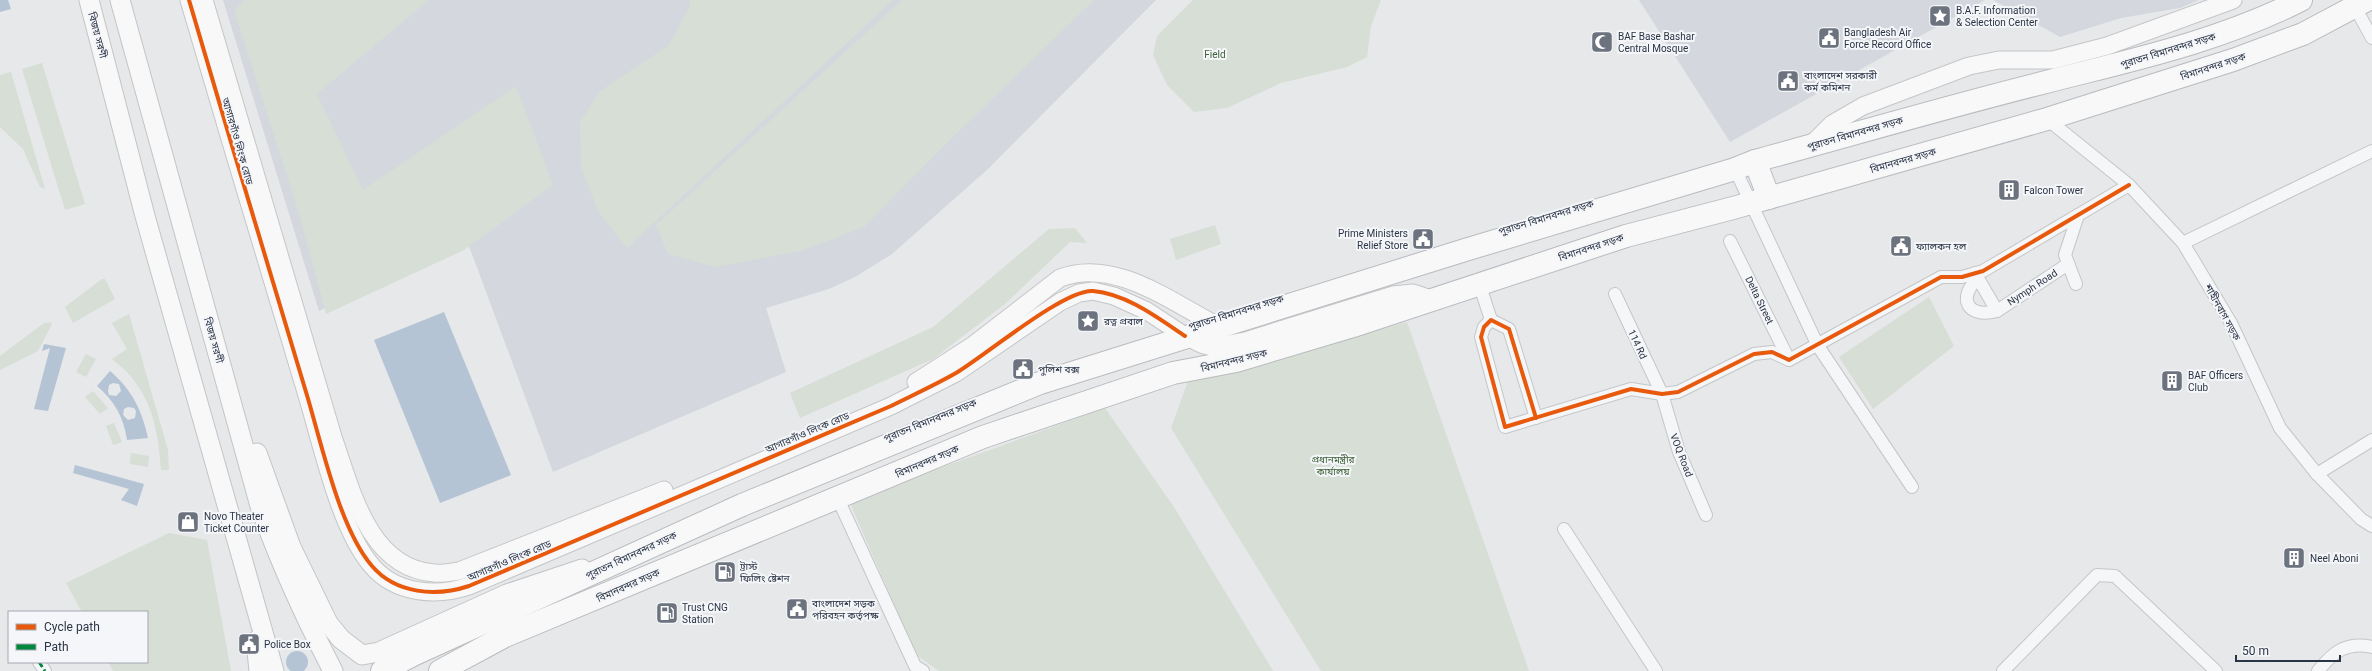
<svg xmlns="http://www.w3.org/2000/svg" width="2372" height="671" font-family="Roboto,'Noto Sans Bengali',sans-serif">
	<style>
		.built { fill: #d4d7dd }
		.green { fill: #d6ded6 }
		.water { fill: #b4c4d5; fill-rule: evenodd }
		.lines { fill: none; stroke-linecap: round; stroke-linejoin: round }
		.street-casing { stroke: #c4c6c8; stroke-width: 14 }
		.secondary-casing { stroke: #c4c6c8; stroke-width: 19 }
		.primary-casing { stroke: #c2c5c8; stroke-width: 21 }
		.highway-casing { stroke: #b8bbbf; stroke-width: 24 }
		.street { stroke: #f5f6f7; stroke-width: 12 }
		.secondary { stroke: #f8f8f8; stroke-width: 17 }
		.primary { stroke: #f8f8f8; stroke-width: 19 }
		.highway { stroke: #f8f8f8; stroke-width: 22 }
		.quiet { stroke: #00873e; stroke-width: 3; stroke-dasharray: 6 3; stroke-linecap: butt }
		.cycleway-casing { stroke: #f4f6f9; stroke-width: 6 }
		.cycleway { stroke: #e8590c; stroke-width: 4 }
		.labels { text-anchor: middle; stroke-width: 4; stroke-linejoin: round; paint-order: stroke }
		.poi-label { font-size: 10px; fill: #2b3445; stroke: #f4f6f9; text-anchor: start }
		.street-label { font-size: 10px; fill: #2b3445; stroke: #f4f6f9 }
		.park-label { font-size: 10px; fill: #3f6138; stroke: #f4f6f9 }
	</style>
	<rect width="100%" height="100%" fill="#e6e8ea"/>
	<g class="built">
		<path d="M223,0H1156L988,169L892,254L855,277L829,289L766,308L786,372L553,472L466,238L319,311Z"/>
		<path d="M1639,0H1985L1730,142Z"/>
		<path d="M1993,0H2199L2180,8L2121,18L2060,37Z"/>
	</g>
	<g class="green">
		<path d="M244,0H429L317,94L363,190L516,86L553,185L464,250L326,314L299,214L234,10Z"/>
		<path d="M690,0H893L627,248L599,213L581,168L580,122L600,91L669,45L690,6Z"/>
		<path d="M902,0H1094L945,145L864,227L801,251L715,267L668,254L656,225Z"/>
		<path d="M1193,0H1381L1371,26L1367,57L1347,67L1281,83L1227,108L1194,112L1167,85L1153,55L1157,36Z"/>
		<path d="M42,63L85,204L65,210L22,69Z"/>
		<path d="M11,72L45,189L40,187L23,149L0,127V75Z"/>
		<path d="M1215,225L1221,244L1176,260L1170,239Z"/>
		<path d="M1075,228L1087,243L1070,242L1005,304L933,359L800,418L790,393L933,327L1049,229Z"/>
		<path d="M102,279H105L115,299L73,323L65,307Z"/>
		<path d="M1929,297L1954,346L1873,409L1839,357Z"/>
		<path d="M129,314L168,450L169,470H161C158,426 150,387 112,359L127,349L112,323Z"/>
		<path d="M51,322L52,324L38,351L0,370V356L44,323Z"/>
		<path d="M1407,322L1529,671H1321L1171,428L1188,381Z"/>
		<path d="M86,354L96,359L86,377L76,372Z"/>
		<path d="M93,391L108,408L100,414L85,397Z"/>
		<path d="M1105,408L1174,507L1273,671H939L916,655L850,503L885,488Z"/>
		<path d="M114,423L122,442L113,445L106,426Z"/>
		<path d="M131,453L149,456L148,467L130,464Z"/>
		<path d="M169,533L207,540L231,671H113L108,662H147V612H82L66,583Z"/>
	</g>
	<g class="water">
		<path d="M0,0H8L11,9L0,12Z"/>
		<path d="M444,312L511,475L440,503L374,340Z"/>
		<path d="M44,344L66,348L48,411L34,409L50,348L42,351Z"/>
		<path d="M110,371C132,390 142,410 148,438L127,440C124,418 114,400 97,386ZM113,383L119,384L121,391L116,396L109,395L108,391L109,385ZM128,407L134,408L136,411L135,418L128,420L123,415L124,409Z"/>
		<path d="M75,465L144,484L137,506L121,500L129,489L73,473Z"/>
		<circle cx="297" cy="662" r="11"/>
	</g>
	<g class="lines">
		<g class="street-casing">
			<g id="street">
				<path d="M2355,7L2372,38"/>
				<path d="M2047,119L2129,185L2183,243L2231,323L2280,428L2317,474L2361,519L2372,526"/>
				<path d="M1735,169L1818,346L1912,487"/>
				<path d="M1730,241L1789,360"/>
				<path d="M2183,243L2372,151"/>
				<path d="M1975,273L1997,311L2068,264"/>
				<path d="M1978,278C1957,298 1967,319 1997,311"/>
				<path d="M1479,283L1491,320"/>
				<path d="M2076,284L2065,255L2078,215"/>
				<path d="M1615,294L1662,394L1679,452L1706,515"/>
				<path d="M1536,418L1509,329L1491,320L1484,327L1481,337L1505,427L1631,389L1662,394L1678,392L1754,354L1772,352L1789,360L1941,277H1962L1983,271L2129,185"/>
				<path d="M2317,474L2372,440"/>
				<path d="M838,499L915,666L923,671"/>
				<path d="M1564,529L1656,671"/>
				<path d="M39,662L45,671"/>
				<path d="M2003,671L2097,575L2115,576L2216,671"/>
				<path d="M2318,671C2333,652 2347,641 2372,647"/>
			</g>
		</g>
		<g class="secondary-casing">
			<g id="secondary">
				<path d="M189,0C227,131 267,261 306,392C321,441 339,528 372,566C396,594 436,597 469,586L891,406L956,373L1060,302L1079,293L1093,291L1114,296L1147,311L1185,336L1201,344L1212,347L1245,341L1393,295L1413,293L1431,299"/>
				<path d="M204,0L333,437C351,488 368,568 434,573C442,574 451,572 459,571L664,490"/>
				<path d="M1810,146L1832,124L1863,106L1969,66L1999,60H2053L2107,46L2233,0"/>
				<path d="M916,382L972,346L1060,278C1114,257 1171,302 1218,326"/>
			</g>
		</g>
		<g class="primary-casing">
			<g id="primary">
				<path d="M89,0L145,216L274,671"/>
				<path d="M120,0L260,506C280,563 305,617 333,671"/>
				<path d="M257,453L291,547L328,623L341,639L362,655L379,652L507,594L582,569"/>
				<path d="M256,641L259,671"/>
			</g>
		</g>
		<g class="highway-casing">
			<g id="highway">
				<path d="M1755,161L1769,198"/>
				<path d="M382,671L415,654L742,505L1040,383L1465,250L1735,169L1755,161C1851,135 1946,107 2042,83C2131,60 2218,42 2301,0"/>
				<path d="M440,671L505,636L983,437L1173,373L1236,361L1353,326L1626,236L1733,208L2047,119L2233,60L2303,34L2367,0"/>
			</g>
		</g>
		<use href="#street" class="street"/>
		<use href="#secondary" class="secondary"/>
		<use href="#primary" class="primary"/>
		<use href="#highway" class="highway"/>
		<path class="quiet" d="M39,662L45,671"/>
		<g class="cycleway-casing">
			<g id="cycleway">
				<path d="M189,0C227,131 267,261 306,392C321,441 339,528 372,566C396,594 436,597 469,586L891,406C913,395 935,385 956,373C985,356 1064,289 1093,291C1127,294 1158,318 1185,336"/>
				<path d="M1536,418L1509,329L1491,320L1484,327L1481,337L1505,427L1631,389L1662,394L1678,392L1754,354L1772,352L1789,360L1941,277H1962L1983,271L2129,185"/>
			</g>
		</g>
		<use href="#cycleway" class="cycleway"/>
	</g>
	<defs>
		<g id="sight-square" transform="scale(1.15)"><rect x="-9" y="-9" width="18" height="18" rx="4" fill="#6c737f" stroke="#f4f6f9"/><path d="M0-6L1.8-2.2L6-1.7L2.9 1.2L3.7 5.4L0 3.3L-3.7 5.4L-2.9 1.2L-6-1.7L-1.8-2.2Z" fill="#fff"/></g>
		<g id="civic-square" transform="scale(1.15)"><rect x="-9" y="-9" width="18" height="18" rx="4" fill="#6c737f" stroke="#f4f6f9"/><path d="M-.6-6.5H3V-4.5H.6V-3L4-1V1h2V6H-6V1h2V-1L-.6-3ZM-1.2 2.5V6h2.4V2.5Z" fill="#fff"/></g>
		<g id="mosque-square" transform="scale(1.15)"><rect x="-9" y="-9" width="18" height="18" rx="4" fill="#6c737f" stroke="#f4f6f9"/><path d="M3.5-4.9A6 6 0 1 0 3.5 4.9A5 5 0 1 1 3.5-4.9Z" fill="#fff"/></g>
		<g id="building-square" transform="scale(1.15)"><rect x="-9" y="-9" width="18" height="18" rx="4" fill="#6c737f" stroke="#f4f6f9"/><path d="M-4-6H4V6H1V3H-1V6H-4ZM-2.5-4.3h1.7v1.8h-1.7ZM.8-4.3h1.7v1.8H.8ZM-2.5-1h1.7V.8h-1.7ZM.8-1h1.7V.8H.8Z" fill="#fff"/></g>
		<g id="shop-square" transform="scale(1.15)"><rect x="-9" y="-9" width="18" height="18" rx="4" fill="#6c737f" stroke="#f4f6f9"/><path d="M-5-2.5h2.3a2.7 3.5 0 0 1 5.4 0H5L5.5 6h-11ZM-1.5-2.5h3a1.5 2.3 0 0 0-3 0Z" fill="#fff"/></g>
		<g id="fuel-square" transform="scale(1.15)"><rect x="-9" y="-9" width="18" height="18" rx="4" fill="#6c737f" stroke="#f4f6f9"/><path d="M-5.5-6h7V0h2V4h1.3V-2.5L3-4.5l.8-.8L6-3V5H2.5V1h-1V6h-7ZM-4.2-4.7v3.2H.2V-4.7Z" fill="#fff"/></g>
	</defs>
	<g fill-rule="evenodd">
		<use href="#sight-square" x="1940" y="16"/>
		<use href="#civic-square" x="1829" y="38"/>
		<use href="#mosque-square" x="1602" y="42"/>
		<use href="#civic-square" x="1788" y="81"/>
		<use href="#building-square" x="2009" y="190"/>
		<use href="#civic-square" x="1423" y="239"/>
		<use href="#civic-square" x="1901" y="246"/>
		<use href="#sight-square" x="1088" y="321"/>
		<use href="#civic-square" x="1023" y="369"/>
		<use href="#building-square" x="2172" y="381"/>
		<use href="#shop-square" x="188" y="522"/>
		<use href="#building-square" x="2294" y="558"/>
		<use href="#fuel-square" x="725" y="572"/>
		<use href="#civic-square" x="797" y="609"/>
		<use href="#fuel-square" x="667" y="613"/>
		<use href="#civic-square" x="249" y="644"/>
	</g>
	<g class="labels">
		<g class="poi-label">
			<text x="1956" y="14">B.A.F. Information<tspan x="1956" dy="12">&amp; Selection Center</tspan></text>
			<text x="1844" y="36">Bangladesh Air<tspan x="1844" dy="12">Force Record Office</tspan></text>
			<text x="1618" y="40">BAF Base Bashar<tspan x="1618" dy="12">Central Mosque</tspan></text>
			<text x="1804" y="79">বাংলাদেশ সরকারী<tspan x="1804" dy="12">কর্ম কমিশন</tspan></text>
			<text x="2024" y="194">Falcon Tower</text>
			<text x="1408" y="237" text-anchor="end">Prime Ministers<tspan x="1408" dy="12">Relief Store</tspan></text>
			<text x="1916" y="250">ফ্যালকন হল</text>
			<text x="1104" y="325">রত্ন প্রবাল</text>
			<text x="1038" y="373">পুলিশ বক্স</text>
			<text x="2188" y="379">BAF Officers<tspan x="2188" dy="12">Club</tspan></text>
			<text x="204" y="520">Novo Theater<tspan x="204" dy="12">Ticket Counter</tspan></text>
			<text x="2310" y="562">Neel Aboni</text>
			<text x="740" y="570">ট্রাস্ট<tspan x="740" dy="12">ফিলিং ষ্টেশন</tspan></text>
			<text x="812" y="607">বাংলাদেশ সড়ক<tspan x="812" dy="12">পরিবহন কর্তৃপক্ষ</tspan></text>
			<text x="682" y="611">Trust CNG<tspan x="682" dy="12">Station</tspan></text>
			<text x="264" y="648">Police Box</text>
		</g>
		<g class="street-label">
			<text transform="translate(98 35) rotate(75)" y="4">বিজয় সরণী</text>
			<text transform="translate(2168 50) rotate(-17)" y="4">পুরাতন বিমানবন্দর সড়ক</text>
			<text transform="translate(2213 66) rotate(-18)" y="4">বিমানবন্দর সড়ক</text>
			<text transform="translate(1855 133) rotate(-16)" y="4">পুরাতন বিমানবন্দর সড়ক</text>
			<text transform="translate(238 141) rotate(74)" y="4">আগারগাঁও লিংক রোড</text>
			<text transform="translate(1903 160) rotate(-16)" y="4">বিমানবন্দর সড়ক</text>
			<text transform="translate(1546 217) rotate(-17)" y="4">পুরাতন বিমানবন্দর সড়ক</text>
			<text transform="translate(1591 247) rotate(-18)" y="4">বিমানবন্দর সড়ক</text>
			<text transform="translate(2032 287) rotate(-33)" y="4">Nymph Road</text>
			<text transform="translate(1760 300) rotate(64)" y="4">Delta Street</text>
			<text transform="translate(1236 312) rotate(-17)" y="4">পুরাতন বিমানবন্দর সড়ক</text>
			<text transform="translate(2223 312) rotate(61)" y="4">শাহীনবাগ সড়ক</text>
			<text transform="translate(214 340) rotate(74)" y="4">বিজয় সরণী</text>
			<text transform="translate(1638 344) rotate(65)" y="4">114 Rd</text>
			<text transform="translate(1234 360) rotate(-14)" y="4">বিমানবন্দর সড়ক</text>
			<text transform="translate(930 420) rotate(-22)" y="4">পুরাতন বিমানবন্দর সড়ক</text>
			<text transform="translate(807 432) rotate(-23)" y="4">আগারগাঁও লিংক রোড</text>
			<text transform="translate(1682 455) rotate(69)" y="4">VOQ Road</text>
			<text transform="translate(927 461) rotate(-23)" y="4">বিমানবন্দর সড়ক</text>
			<text transform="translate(631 555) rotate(-25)" y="4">পুরাতন বিমানবন্দর সড়ক</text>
			<text transform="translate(509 560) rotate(-23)" y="4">আগারগাঁও লিংক রোড</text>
			<text transform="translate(628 585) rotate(-24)" y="4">বিমানবন্দর সড়ক</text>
		</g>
		<g class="park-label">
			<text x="1215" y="58">Field</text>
			<text x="1333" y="463">প্রধানমন্ত্রীর<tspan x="1333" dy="12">কার্যালয়</tspan></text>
		</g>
	</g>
	<rect x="8" y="611" width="140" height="52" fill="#f4f6f9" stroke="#a4a8b1"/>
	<rect x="16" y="624" width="20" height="6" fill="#e8590c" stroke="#a4a8b1"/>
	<text x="44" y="631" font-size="12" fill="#2b3445">Cycle path</text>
	<rect x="16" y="644" width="20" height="6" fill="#00873e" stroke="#a4a8b1"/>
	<text x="44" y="651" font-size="12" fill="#2b3445">Path</text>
	<path d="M2236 655v6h104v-6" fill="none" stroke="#2b3445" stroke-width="2"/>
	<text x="2242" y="655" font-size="12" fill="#2b3445" stroke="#f4f6f9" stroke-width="3" paint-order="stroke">50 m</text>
</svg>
